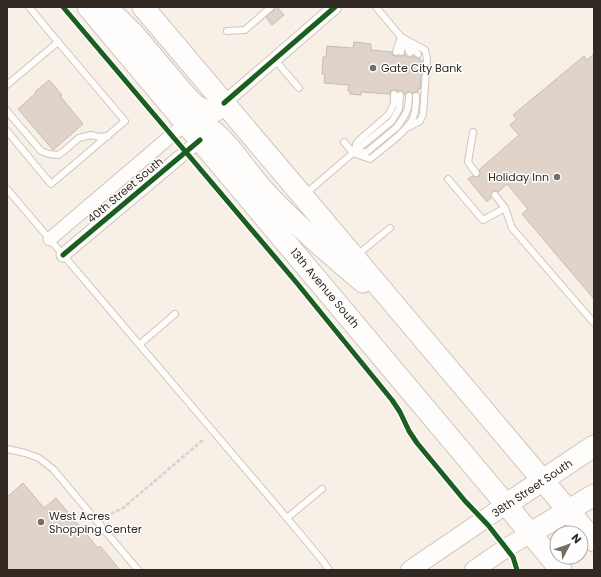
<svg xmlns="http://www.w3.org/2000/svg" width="601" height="577" font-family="Poppins,sans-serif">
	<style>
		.building { fill: #e0d4ca; stroke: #c5bcb6 }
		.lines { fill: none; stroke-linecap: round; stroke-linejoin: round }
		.lane-casing { stroke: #cec6be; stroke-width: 8 }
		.street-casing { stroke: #cec6be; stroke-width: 15 }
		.secondary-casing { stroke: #cec6be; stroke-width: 20 }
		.primary-casing { stroke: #cec6be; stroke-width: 23 }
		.path { stroke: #d5d2cf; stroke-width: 2.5; stroke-dasharray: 4 2; stroke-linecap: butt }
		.lane { stroke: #fefdfb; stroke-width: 6 }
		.street { stroke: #fefdfb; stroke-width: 13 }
		.secondary { stroke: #fefdfb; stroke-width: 18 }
		.primary { stroke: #fefdfb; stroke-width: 21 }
		.cycleway-casing { stroke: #fefefe; stroke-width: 8 }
		.cycleway { stroke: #1b5e20; stroke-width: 5 }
		.poi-dot { fill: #766e66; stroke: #fefefe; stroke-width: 1.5 }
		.labels { text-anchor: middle; stroke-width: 3; stroke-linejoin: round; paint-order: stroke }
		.poi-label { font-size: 11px; fill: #302821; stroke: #fefefe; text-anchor: start }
		.street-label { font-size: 11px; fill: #302821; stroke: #fefefe }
	</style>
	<rect width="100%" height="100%" fill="#f8efe6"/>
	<g class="building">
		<path d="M275,7H277L284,15L272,25L266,17L274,10Z"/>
		<path d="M354,42L371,44V50L392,52V55L395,56H403L405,54L407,57H410L413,56L416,58H420V61H422L420,89H418V92H416L412,93L410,92H407L405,95L402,91H398L394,90H391L390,94L361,92V95L350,94V91H348L349,85L324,83L325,74H322L323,57H326L327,46L353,48Z"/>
		<path d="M594,54V299L522,214L528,209L507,184L498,192L495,191L492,192L491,195V198L487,202L468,179L472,176L476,177L479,176L480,173L479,170L519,135L510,125L517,119L513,115L584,56L587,60Z"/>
		<path d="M49,80L62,95L60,96L83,124L53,150L18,109L36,93L35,92Z"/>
		<path d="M23,483L44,508L56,498L98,548L100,546L120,570H7V497Z"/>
	</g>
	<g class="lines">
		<g class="lane-casing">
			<g id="lane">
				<path d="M29,7L58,42"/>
				<path d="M376,7L401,37L418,54"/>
				<path d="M227,31L245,30L271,7"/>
				<path d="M401,37L425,50L427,59L423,114L420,121L409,127"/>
				<path d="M401,41V52"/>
				<path d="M405,44L410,53"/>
				<path d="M396,52L401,37"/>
				<path d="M275,60L299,88"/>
				<path d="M7,85L58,42L125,121L51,184L7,131"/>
				<path d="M7,111L41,151L49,154L58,155L64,151L79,138L91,135L99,137L108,136"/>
				<path d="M473,132L468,162L476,173"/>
				<path d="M354,151L357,142L387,116L391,110L394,103V94"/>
				<path d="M353,153L370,159C381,150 409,130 413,118C416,111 416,103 416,96"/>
				<path d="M353,153L392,121L399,109L400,95"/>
				<path d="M357,153L367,152L397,127L405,115L408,108L409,96"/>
				<path d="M448,179L483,220L505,208"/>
				<path d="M7,189L287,518L322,560L329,570"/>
				<path d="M304,195L353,153L344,142"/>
				<path d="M495,195L505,208L512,228L594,323"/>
				<path d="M357,255L390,228"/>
				<path d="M140,344L175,314"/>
				<path d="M7,449L25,453L39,458L53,469L138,570"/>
				<path d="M287,518L322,489"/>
			</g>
		</g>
		<g class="street-casing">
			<g id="street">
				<path d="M224,103L335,7"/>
				<path d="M50,239L186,123"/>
				<path d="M63,255L200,140"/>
			</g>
		</g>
		<g class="secondary-casing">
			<g id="secondary">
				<path d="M410,570L507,504"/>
				<path d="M474,570L506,548L531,533"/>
			</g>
		</g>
		<g class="primary-casing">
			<g id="primary">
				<path d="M88,7L561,570"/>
				<path d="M106,7L132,32L186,96L196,106L207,111H215L224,103"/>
				<path d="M143,7L594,541"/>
				<path d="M186,123C196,123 206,125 214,132C223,139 230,148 237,157C246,169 256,182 266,193C296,225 330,254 363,282"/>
				<path d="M507,504L594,446"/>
				<path d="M531,533L594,495"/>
			</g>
		</g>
		<path class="path" d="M111,514L123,508L203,440"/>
		<use href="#lane" class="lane"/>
		<use href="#street" class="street"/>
		<use href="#secondary" class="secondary"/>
		<use href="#primary" class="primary"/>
		<g class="cycleway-casing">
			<g id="cycleway">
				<path d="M63,7L296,282L392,400L400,412L409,431L417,443L465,501L488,525L513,557L517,570"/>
				<path d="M224,103L335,7"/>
				<path d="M63,255L200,140"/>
			</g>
		</g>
		<use href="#cycleway" class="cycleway"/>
	</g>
	<g class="poi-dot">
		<circle cx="373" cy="68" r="4"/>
		<circle cx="557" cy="177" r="4"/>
		<circle cx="41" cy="522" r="4"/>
	</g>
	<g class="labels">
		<g class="poi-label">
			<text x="381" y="72">Gate City Bank</text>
			<text x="549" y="181" text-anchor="end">Holiday Inn</text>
			<text x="49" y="520">West Acres<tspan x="49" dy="13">Shopping Center</tspan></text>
		</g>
		<g class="street-label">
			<text transform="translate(125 190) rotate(-40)" y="4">40th Street South</text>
			<text transform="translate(325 288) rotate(50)" y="4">13th Avenue South</text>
			<text transform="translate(532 488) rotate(-34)" y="4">38th Street South</text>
		</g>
	</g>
	<rect width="601" height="577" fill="none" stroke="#302821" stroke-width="16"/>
	<g transform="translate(569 545) rotate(49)"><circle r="19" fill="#fefefe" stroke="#aca8a6"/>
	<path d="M0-3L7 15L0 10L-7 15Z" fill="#766e66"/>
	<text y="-6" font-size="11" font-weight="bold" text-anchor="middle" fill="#302821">N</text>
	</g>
</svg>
